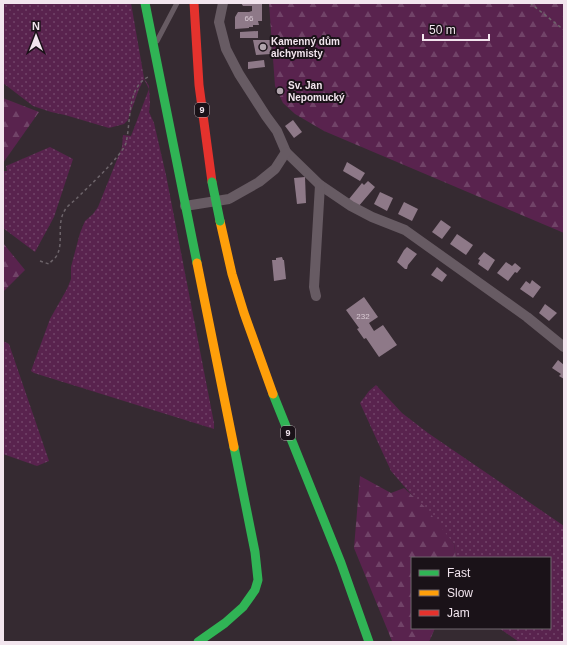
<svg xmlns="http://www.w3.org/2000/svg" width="567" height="645" font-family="Helvetica,sans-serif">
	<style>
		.grass { fill: url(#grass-dots) }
		.forest { fill: url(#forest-firs) }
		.building { fill: #8e7988 }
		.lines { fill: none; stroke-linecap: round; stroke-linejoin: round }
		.path { stroke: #6d646a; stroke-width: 1.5; stroke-dasharray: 3 3; stroke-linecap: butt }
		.lane { stroke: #675b63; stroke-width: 5 }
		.street { stroke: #675b63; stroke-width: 10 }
		.fast { stroke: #30b455; stroke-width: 9 }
		.slow { stroke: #ff9f0a; stroke-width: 9 }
		.jam { stroke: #e5322d; stroke-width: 9 }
		.fast-bridge { stroke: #30b455; stroke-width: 9 }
		.poi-dot { fill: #b0a4ac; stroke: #1a1218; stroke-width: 1.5 }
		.labels { text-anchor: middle; stroke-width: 4; stroke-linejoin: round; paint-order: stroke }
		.number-label { font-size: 8px; fill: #d9cad4 }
		.shield { fill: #1a1218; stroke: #b1a6ae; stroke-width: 1 }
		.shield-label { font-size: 9px; font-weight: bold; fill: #f2e5ee }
		.poi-label { font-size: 10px; font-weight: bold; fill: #f2e5ee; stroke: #1a1218; text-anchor: start }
	</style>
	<defs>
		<pattern id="grass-dots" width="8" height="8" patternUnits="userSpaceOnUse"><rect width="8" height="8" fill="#59234e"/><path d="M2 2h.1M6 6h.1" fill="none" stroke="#714368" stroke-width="1.8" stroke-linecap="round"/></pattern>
		<pattern id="forest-firs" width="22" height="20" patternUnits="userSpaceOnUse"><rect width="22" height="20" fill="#59234e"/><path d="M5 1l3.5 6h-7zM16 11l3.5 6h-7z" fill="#714368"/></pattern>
	</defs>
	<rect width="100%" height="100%" fill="#352a31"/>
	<g class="grass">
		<path d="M3,3H131L144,78L149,86L150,104L149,112L154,123L166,175L214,423V429L34,373L31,371L50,319L67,289L71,279V267L80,233L85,221L93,214L98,207L122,147L123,135L131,136L149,89L144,79L139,89L128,120L124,124L109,128L65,115L51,112L33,106L3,83Z"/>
		<path d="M50,147L73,159L54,217L35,252L3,228V171H7L6,166Z"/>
		<path d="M3,341L9,344L49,461L37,466L3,454Z"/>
		<path d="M376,385L402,413L428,433L564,526V642H519L499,628H550V558H456L454,544L391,471L360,403L369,391Z"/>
	</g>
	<g class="forest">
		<path d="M269,3H564V233L324,131L295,114L283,103L275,86Z"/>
		<path d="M3,98L39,112L3,163Z"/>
		<path d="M3,243L25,270L3,292Z"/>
		<path d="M360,476L391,493L404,488L426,508L454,544L456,558H412V628H435L429,642L392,641L354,548Z"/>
	</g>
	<g class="building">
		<path d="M241,3H262V21H258L259,25H253V27H249V28L235,29V17L238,12H249L252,11V6H243Z"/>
		<path d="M258,31V38H240V32Z"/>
		<path d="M253,40H272L271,54L256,55Z"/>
		<path d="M264,60L265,67L248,69V62Z"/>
		<path d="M293,120L302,132L294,138L285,126Z"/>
		<path d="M347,162L365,173L360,181L343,171Z"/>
		<path d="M305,177L306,203L297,204L294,178Z"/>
		<path d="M368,181L375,187L358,207L349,199L362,183L364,185Z"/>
		<path d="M380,192L393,198L387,211L374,204Z"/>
		<path d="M404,202L418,209L412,221L398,214Z"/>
		<path d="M441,220L451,227L442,239L432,232Z"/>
		<path d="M457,234L473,245L466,255L450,244Z"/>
		<path d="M407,247L417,254L408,265L407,269H405L397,262L404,250Z"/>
		<path d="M484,252L495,260L488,271L478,264L480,260L478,259Z"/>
		<path d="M282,257L283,260H284L286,279L274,281L272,260H276V258Z"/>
		<path d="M506,262L512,266L515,263L521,268L517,273L515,272L508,281L497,273Z"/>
		<path d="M437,267L447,275L442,282L431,275Z"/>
		<path d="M532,280L541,287L533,298L520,289L526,281L530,284Z"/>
		<path d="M364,297L378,317L369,323L374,331L383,325L397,345L379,357L366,338L364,339L357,329L359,328L346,310Z"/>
		<path d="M545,304L557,313L549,321L539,313Z"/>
		<path d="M558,360L564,365V379L559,376L561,374L552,368Z"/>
	</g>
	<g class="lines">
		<g class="path">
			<path d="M530,3L564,30"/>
			<path d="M40,261L49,264C51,261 56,258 57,255C64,242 56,224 65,210C67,206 72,203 76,199C87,188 122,156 126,143C131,122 127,87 148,77"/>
		</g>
		<path class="lane" d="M157,41L177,3"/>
		<g class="street">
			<path d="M223,3L219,22L226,49L239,74L266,116L277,131L286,152L320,185L351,206L372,217L405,230L527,317L564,347"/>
			<path d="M185,206L229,199L259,182L275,169L286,152"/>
			<path d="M316,296L314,287L320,185"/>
		</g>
		<g class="fast">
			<path d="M145,3L197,263"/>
			<path d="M273,394L341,563L369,642"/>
			<path d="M198,642L225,623L243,607L255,590L258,580L255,552L234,447"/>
		</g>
		<g class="slow">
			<path d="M220,221L232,274L244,313L273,394"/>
			<path d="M197,263L234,447"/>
		</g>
		<path class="jam" d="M194,3L199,85L212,182"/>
		<path class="fast-bridge" d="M212,182L220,221"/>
	</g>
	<g class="poi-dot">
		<circle cx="263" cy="47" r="4"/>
		<circle cx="280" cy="91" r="4"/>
	</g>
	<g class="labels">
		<g class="number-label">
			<text x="249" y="21">66</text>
			<text x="363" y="319">232</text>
		</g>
		<g class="shield">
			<rect x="195" y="103" width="14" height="14" rx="3"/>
			<rect x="281" y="426" width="14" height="14" rx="3"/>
		</g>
		<g class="shield-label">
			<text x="202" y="113">9</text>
			<text x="288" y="436">9</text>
		</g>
		<g class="poi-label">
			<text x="271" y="45">Kamenný dům<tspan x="271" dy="12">alchymisty</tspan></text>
			<text x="288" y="89">Sv. Jan<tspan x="288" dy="12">Nepomucký</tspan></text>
		</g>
	</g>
	<rect width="567" height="645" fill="none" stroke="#f2e5ee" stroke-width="8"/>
	<rect x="411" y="557" width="140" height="72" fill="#1a1218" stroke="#70666e"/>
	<rect x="419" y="570" width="20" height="6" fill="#30b455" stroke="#70666e"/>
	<text x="447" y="577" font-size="12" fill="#f2e5ee">Fast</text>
	<rect x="419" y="590" width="20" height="6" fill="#ff9f0a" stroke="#70666e"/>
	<text x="447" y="597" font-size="12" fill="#f2e5ee">Slow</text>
	<rect x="419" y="610" width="20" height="6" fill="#e5322d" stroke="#70666e"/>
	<text x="447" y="617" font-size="12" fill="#f2e5ee">Jam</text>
	<g transform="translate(36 36)" stroke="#1a1218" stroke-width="3" paint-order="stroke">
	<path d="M0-3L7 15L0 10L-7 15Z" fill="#f2e5ee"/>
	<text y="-6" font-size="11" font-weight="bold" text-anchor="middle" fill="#f2e5ee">N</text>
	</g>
	<path d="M423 34v6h66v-6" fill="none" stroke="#f2e5ee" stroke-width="2"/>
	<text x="429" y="34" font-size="12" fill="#f2e5ee" stroke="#1a1218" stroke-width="3" paint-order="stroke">50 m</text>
</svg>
